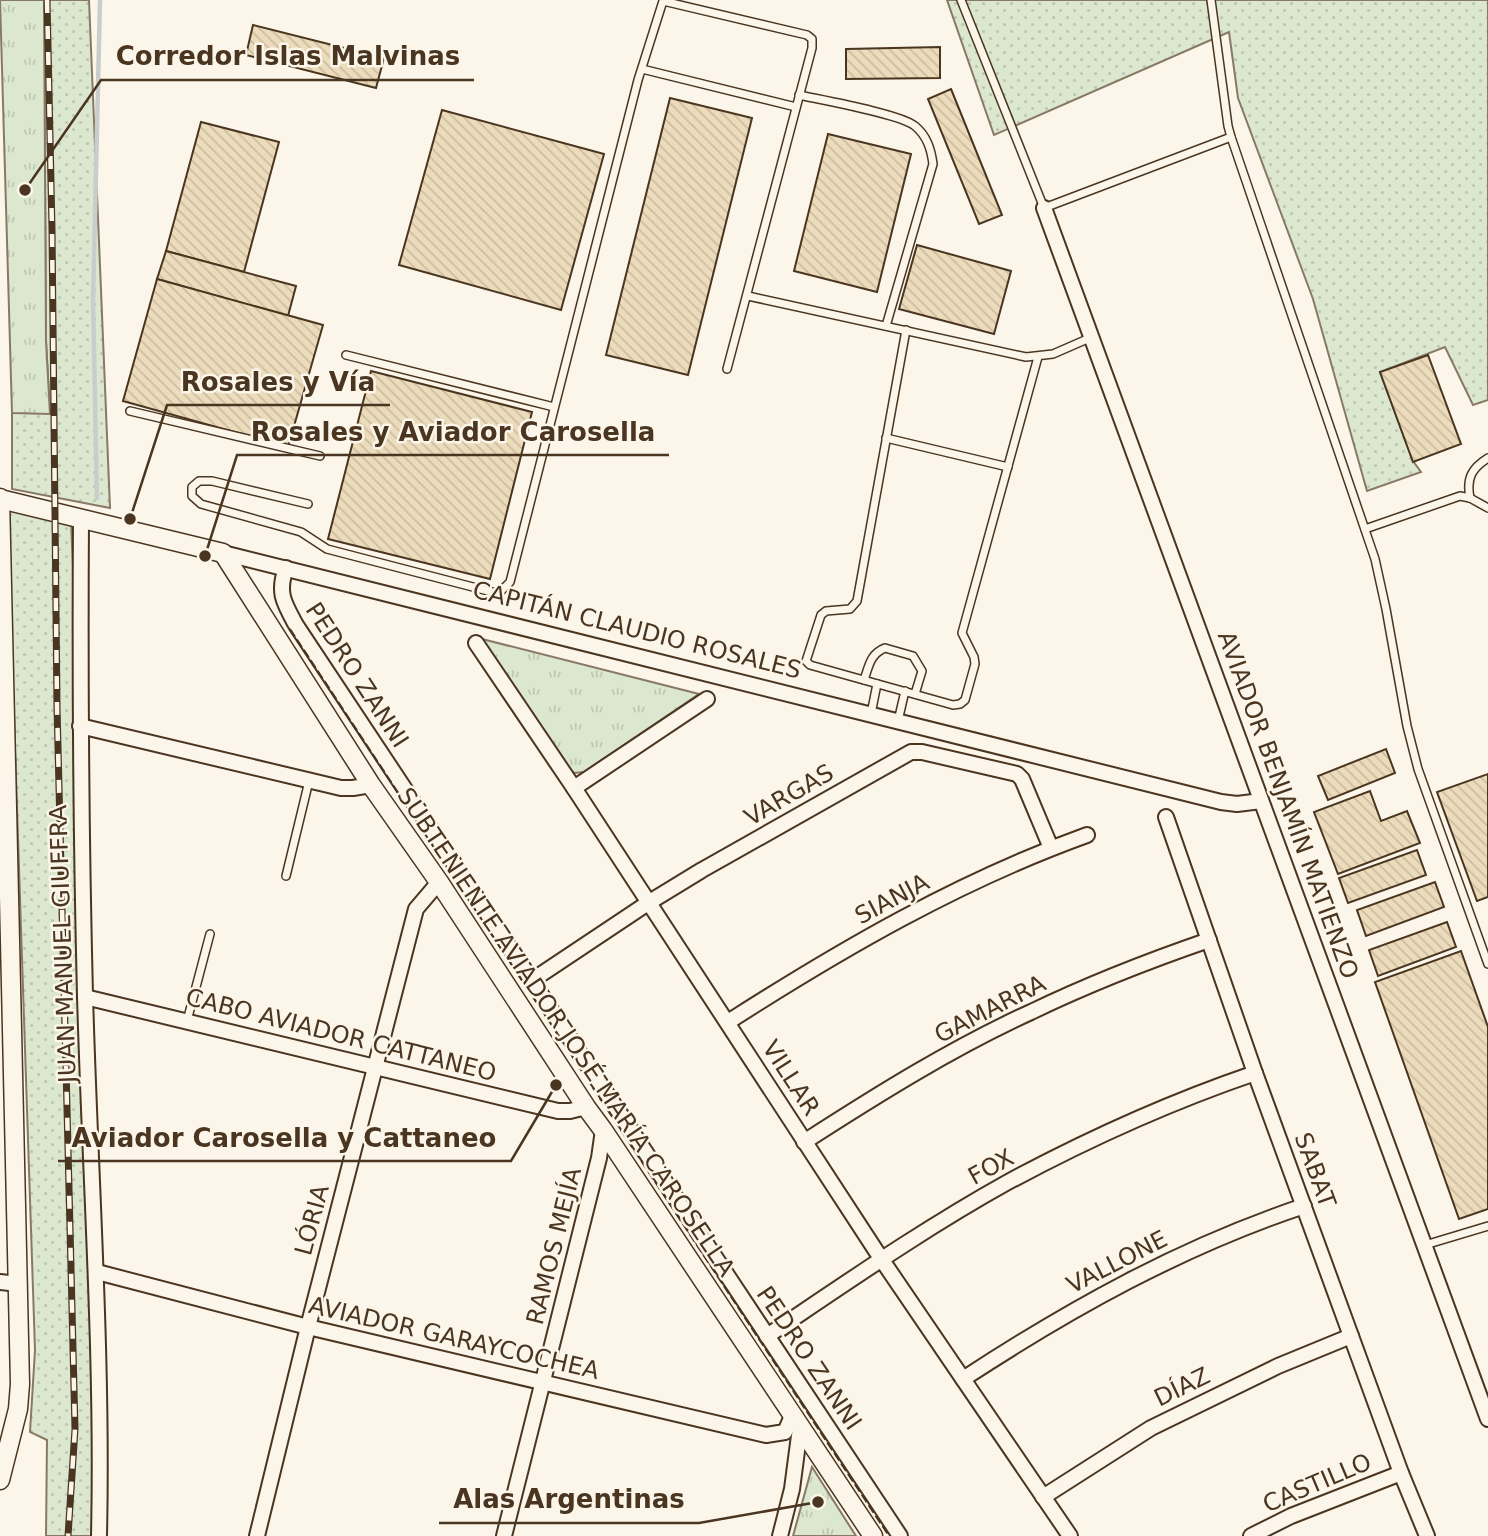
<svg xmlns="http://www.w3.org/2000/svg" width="1488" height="1536" font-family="'DejaVu Sans',sans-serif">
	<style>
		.grass { fill: url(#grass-dots); stroke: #887966; stroke-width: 2 }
		.park { fill: url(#park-tufts); stroke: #887966; stroke-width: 2 }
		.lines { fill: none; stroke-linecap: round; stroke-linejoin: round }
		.stream { stroke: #c9cecd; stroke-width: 4.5 }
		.building { fill: url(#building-back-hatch); stroke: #4a3520; stroke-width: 2 }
		.service-casing { stroke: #4a3520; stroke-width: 10 }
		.minor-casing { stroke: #4a3520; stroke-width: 18 }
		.tertiary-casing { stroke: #4a3520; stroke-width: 21 }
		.service { stroke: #fbf6e9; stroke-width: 7 }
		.minor { stroke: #fbf6e9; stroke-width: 14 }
		.tertiary { stroke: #fbf6e9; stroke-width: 18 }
		.rail-casing { stroke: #4a3520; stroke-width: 7 }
		.rail { stroke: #fbf6e9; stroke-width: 4.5; stroke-dasharray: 13; stroke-linecap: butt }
		.fence { stroke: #4a3520; stroke-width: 2; stroke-dasharray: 9 3.5; stroke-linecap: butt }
		.labels { text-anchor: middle; stroke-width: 5; stroke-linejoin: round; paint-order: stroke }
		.street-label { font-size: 24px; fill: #4a3520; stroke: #fbf6e9 }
		.leader { fill: none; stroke: #4a3520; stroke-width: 2.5 }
		.callout-dot { fill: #4a3520; stroke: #fbf6e9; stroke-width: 2.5 }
		.callout-label { font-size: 26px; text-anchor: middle; font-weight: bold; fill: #4a3520; stroke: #fbf6e9; stroke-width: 5; stroke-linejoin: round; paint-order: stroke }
	</style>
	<defs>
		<pattern id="grass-dots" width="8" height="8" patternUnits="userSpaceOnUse" patternTransform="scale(1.75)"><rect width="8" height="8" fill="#dce7d0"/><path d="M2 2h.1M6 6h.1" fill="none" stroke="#bec7b2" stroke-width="1.8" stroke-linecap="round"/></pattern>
		<pattern id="park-tufts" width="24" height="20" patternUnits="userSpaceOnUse" patternTransform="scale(1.75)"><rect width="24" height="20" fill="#dce7d0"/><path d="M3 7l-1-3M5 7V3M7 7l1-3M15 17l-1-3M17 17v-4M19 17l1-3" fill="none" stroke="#bec7b2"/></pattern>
		<pattern id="building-back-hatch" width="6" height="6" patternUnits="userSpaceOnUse" patternTransform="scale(1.75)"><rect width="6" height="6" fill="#ecdcbc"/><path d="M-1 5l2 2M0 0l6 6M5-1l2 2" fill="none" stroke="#ccbda1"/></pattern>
	</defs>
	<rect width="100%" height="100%" fill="#fbf6e9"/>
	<g class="grass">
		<path d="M44,0H89L110,508L12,489V413H50L46,341Z"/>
		<path d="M947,0H1488V400L1473,405L1445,347L1380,372L1413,461L1421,472L1367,491L1313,299L1238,98L1229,32L994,135Z"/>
		<path d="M7,507L71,522L80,726L99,1536H46L47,1440L30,1432L35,1350Z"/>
	</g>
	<g class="park">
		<path d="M0,0H44L46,341L50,414L12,413Z"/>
		<path d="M482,639L699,694L584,772L574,773L566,766Z"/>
		<path d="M812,1467L856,1536H793Z"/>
	</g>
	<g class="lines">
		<path class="stream" d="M97,498L93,301L100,0"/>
	</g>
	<g class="building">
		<path d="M253,25L384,58L376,88L246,55Z"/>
		<path d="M940,47V78L846,79V49Z"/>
		<path d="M951,89L1002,215L979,224L928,99Z"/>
		<path d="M670,98L752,118L688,375L606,355Z"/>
		<path d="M442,110L604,154L561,310L399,265Z"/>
		<path d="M201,122L279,142L244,272L166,251Z"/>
		<path d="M828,134L911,154L877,292L794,271Z"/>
		<path d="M917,245L1011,271L994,334L899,309Z"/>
		<path d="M166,251L296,286L288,316L157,279Z"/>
		<path d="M157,279L323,325L288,447L123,401Z"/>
		<path d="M1428,355L1461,444L1413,462L1380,372Z"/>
		<path d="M371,371L532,412L490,579L328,539Z"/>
		<path d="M1386,749L1395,773L1328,800L1318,776Z"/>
		<path d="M1488,774V897L1477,901L1437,792Z"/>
		<path d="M1370,791L1381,821L1407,811L1420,843L1338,874L1314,812Z"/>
		<path d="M1417,850L1426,875L1348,903L1339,878Z"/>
		<path d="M1435,882L1444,907L1366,936L1357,910Z"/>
		<path d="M1447,922L1456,947L1378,976L1369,950Z"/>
		<path d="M1461,951L1488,1027V1209L1459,1219L1375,982Z"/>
	</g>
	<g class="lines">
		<g class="service-casing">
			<g id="service">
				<path d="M961,0L1044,208L1231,137L1228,126L1211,0"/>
				<path d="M642,69L796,107"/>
				<path d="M799,95C822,100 901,114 915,126C927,136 931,149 933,164L886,326"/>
				<path d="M1231,137L1375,559L1386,609L1407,726L1418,769L1488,964"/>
				<path d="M748,296L1026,357L1053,354L1092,337"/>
				<path d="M906,330L857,601L850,609L826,611L821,615L806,661L810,665L953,705L960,704L965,700L975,664L974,657L962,633L1038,357"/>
				<path d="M346,355L554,407"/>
				<path d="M130,411L320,456"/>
				<path d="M886,438L1008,467"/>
				<path d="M1470,498C1466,478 1472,468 1488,458"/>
				<path d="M308,504L212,481H199L192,487V496L201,504L301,532L327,549L492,592L499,593L510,582L638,80L663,1L807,35L812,39V48L727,369"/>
				<path d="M1365,529L1460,496L1470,498L1488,508"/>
				<path d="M864,680C869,666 870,654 885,648L913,656L922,671L915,694"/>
				<path d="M871,714L877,684"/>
				<path d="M898,721L905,691"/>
				<path d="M286,876L309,781"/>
				<path d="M187,1021L210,934"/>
				<path d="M1425,1245L1488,1226"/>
			</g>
		</g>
		<g class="minor-casing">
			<g id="minor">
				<path d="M1044,208L1488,1419"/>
				<path d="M81,518C80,677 81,836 85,995C90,1176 103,1355 99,1536"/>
				<path d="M223,553L1221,802L1237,804L1261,801"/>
				<path d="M286,568C277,593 284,603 296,625L900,1536"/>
				<path d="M476,643L574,788L882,1260L1070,1536"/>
				<path d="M80,726L341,788H353L371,785"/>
				<path d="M574,788L707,699"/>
				<path d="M1166,817L1255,1073L1401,1473L1427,1536"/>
				<path d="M531,981L648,903L702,870L911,752H922L1017,774L1022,779L1051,848"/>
				<path d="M85,997L558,1111H570L586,1107"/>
				<path d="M728,1022C842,949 959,881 1087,835"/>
				<path d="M804,1142C877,1095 952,1048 1031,1012C1089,984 1148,961 1209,940"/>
				<path d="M97,1272L308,1327L766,1435L785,1432L792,1416"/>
				<path d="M0,1282L18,1284"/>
				<path d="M767,1336C846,1283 925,1228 1008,1182C1088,1139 1170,1102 1255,1073"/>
				<path d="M963,1379C1070,1309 1181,1247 1304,1206"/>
				<path d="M1043,1497L1151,1428L1278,1366L1351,1336"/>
				<path d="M257,1536L308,1327L416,909L439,882"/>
				<path d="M504,1536L599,1158L603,1130"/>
				<path d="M780,1536L792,1489L800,1428"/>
				<path d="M1251,1536L1291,1516L1401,1473"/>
			</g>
		</g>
		<g class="tertiary-casing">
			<g id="tertiary">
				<path d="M0,498L20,1384L18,1409L0,1480"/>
				<path d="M0,499L223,553L371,785L439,882L586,1107L603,1130L873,1536"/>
			</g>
		</g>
		<use href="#service" class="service"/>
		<use href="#minor" class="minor"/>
		<use href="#tertiary" class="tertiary"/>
		<g class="rail-casing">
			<path id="rail" d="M47,0L52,229L57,707L75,1429L68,1536"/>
		</g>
		<use href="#rail" class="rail"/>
		<path class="fence" d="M290,629L889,1536"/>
	</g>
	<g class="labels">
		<g class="street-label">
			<text transform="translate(637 630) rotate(14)" y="8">CAPITÁN CLAUDIO ROSALES</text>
			<text transform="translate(357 675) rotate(57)" y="8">PEDRO ZANNI</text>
			<text transform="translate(789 795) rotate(-30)" y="8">VARGAS</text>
			<text transform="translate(1288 805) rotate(70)" y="8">AVIADOR BENJAMÍN MATIENZO</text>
			<text transform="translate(892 899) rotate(-28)" y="8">SIANJA</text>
			<text transform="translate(63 944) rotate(-92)" y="8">JUAN MANUEL GIUFFRA</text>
			<text transform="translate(990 1009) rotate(-27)" y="8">GAMARRA</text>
			<text transform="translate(566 1032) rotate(56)" y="8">SUBTENIENTE AVIADOR JOSÉ MARÍA CAROSELLA</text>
			<text transform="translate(341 1035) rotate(14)" y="8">CABO AVIADOR CATTANEO</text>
			<text transform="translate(791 1078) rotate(57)" y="8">VILLAR</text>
			<text transform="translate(991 1167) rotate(-29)" y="8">FOX</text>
			<text transform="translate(1315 1170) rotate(70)" y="8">SABAT</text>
			<text transform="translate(312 1220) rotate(-75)" y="8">LÓRIA</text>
			<text transform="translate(554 1246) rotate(-76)" y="8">RAMOS MEJÍA</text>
			<text transform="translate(1117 1262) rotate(-27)" y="8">VALLONE</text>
			<text transform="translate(454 1338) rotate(13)" y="8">AVIADOR GARAYCOCHEA</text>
			<text transform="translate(809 1358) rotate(56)" y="8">PEDRO ZANNI</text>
			<text transform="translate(1182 1387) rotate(-26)" y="8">DÍAZ</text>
			<text transform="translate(1317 1483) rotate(-23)" y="8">CASTILLO</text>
		</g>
	</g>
	<path class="leader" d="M25 190L101 80H474M130 519L167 405H390M205 556L237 455H669M556 1085L511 1161H58M818 1502L699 1523H439"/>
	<g class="callout-dot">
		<circle cx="25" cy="190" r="7"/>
		<circle cx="130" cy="519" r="7"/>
		<circle cx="205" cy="556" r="7"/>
		<circle cx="556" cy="1085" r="7"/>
		<circle cx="818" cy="1502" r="7"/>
	</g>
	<g class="callout-label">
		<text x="288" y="65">Corredor Islas Malvinas</text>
		<text x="278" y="391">Rosales y Vía</text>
		<text x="453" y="441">Rosales y Aviador Carosella</text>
		<text x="284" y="1147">Aviador Carosella y Cattaneo</text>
		<text x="569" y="1508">Alas Argentinas</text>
	</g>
</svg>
